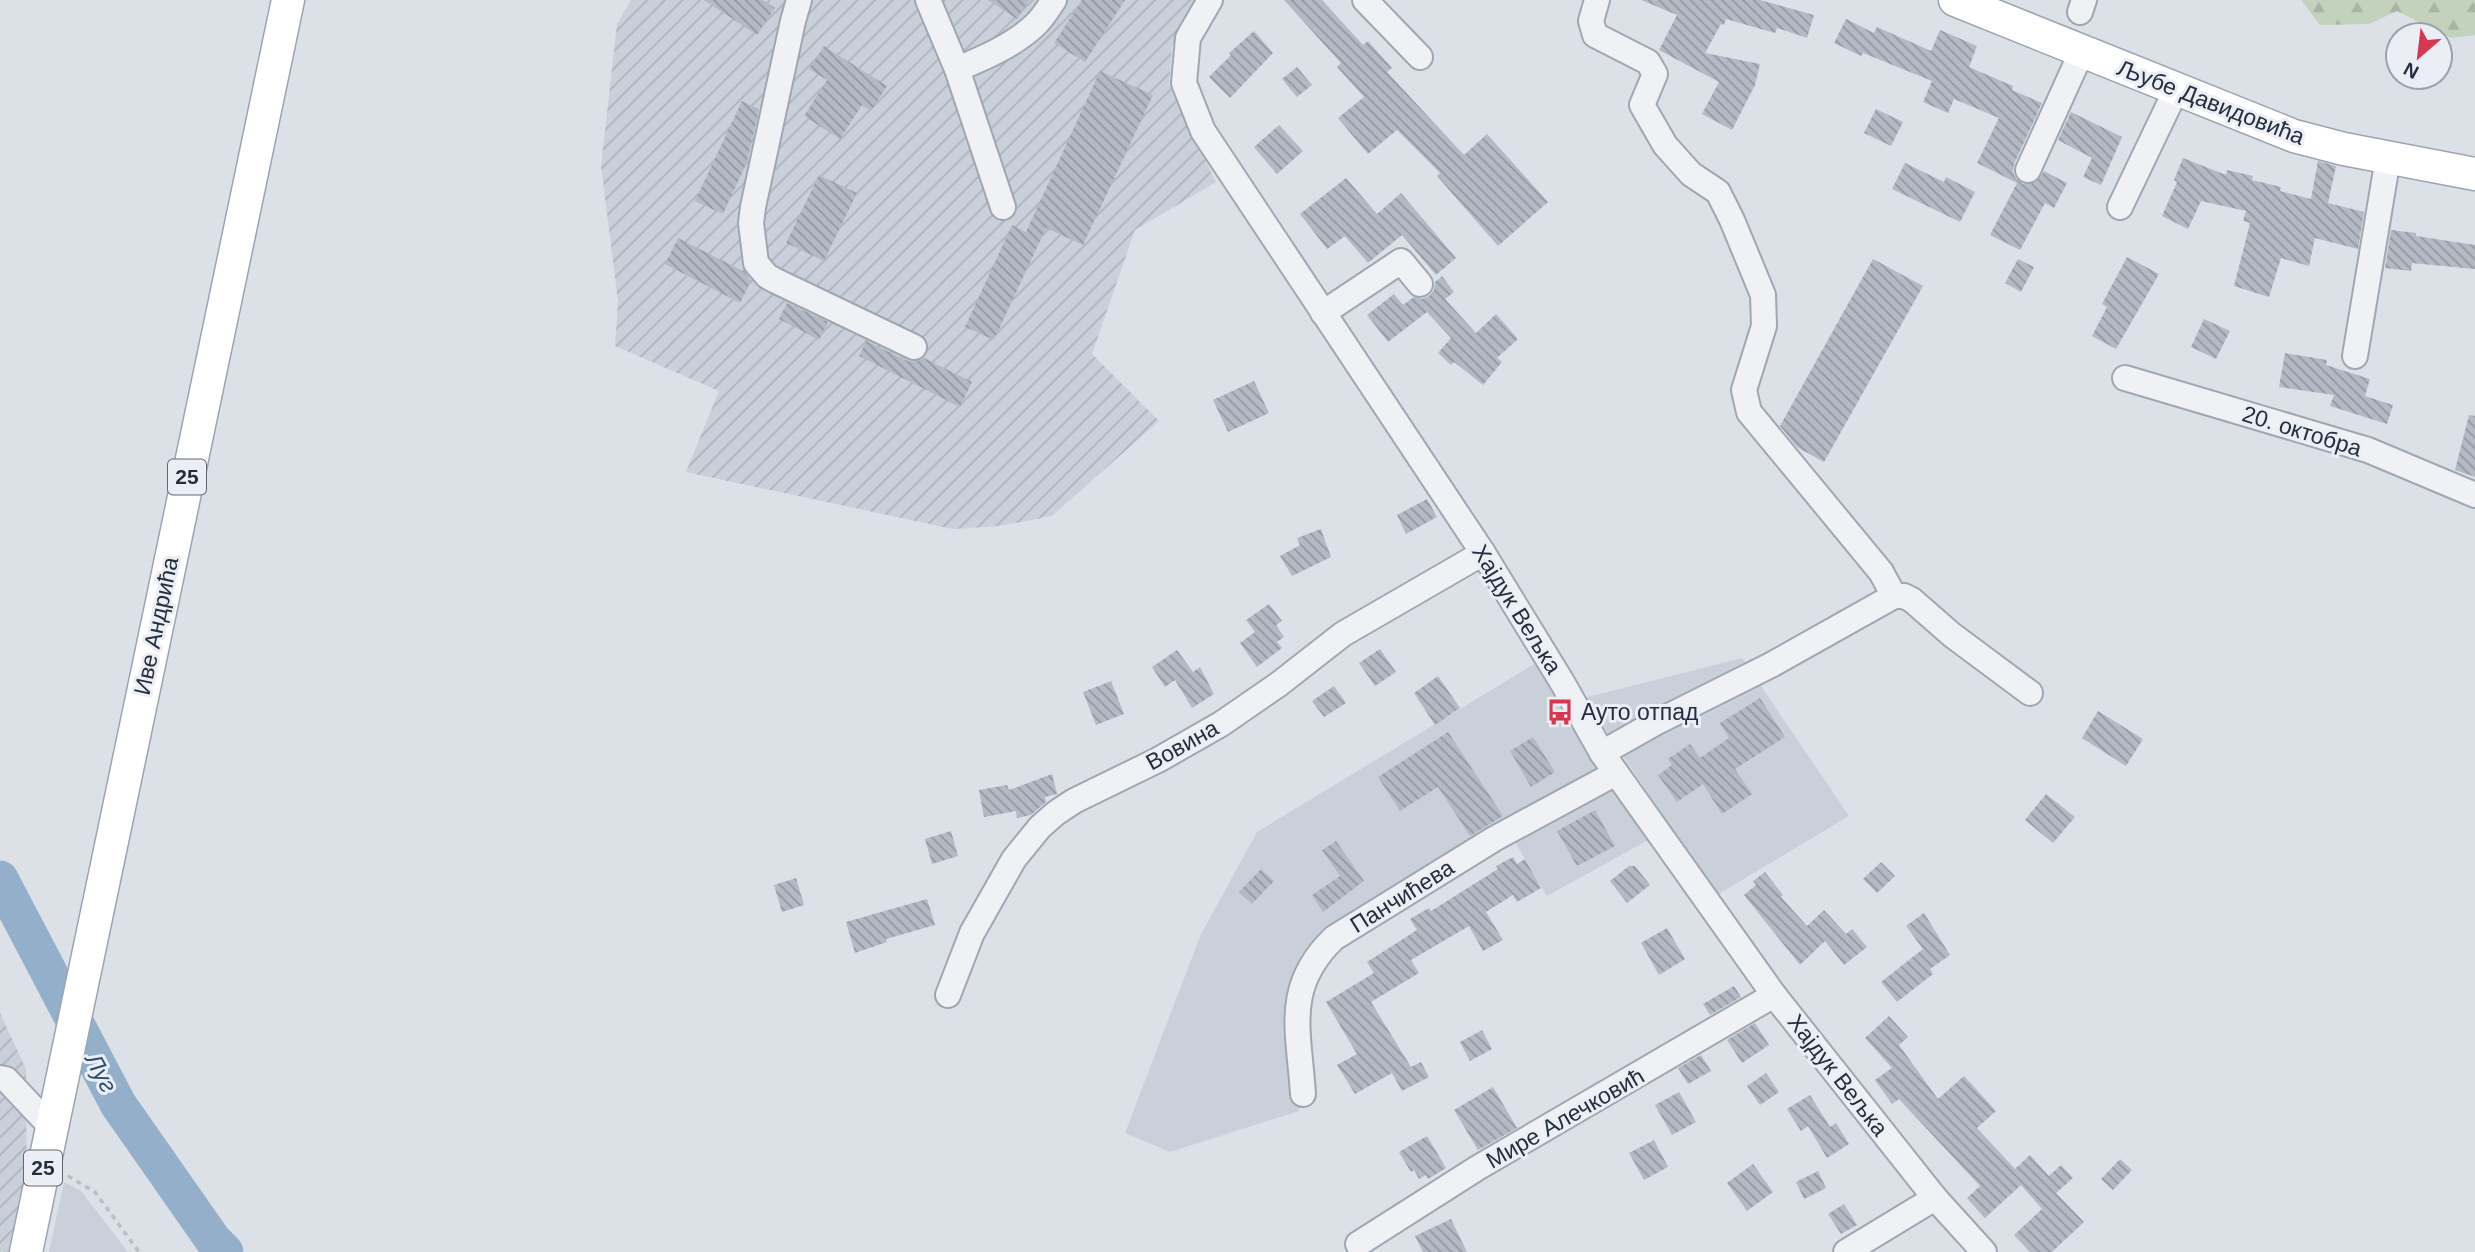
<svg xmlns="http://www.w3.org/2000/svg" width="2475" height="1252" font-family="Helvetica,sans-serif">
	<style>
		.built { fill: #cad0d9 }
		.industrial { fill: url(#industrial-furrows) }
		.forest { fill: url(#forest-firs) }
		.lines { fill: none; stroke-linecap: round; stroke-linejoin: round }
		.river { stroke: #94afca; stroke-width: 37 }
		.building { fill: url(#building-back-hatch) }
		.minor-casing { stroke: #a1a7b1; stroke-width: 28 }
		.major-casing { stroke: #9aa5b4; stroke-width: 35 }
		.path { stroke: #babec5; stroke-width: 3.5; stroke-dasharray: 5 5; stroke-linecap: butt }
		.minor { stroke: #eff1f5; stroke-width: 24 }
		.major { stroke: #fff; stroke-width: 32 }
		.labels { text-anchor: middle; stroke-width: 6; stroke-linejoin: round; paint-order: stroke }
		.shield { fill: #ebeff5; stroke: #606875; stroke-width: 2 }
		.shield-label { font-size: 21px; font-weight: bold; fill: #252e3e }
		.street-label { font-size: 23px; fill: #252e3e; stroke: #ebeff5 }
		.poi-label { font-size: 23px; fill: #252e3e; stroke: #ebeff5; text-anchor: start }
		.water-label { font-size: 24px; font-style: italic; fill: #2d4e74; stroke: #ebeff5 }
	</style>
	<defs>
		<pattern id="industrial-furrows" width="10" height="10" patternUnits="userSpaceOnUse" patternTransform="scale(1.75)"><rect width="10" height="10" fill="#cad0d9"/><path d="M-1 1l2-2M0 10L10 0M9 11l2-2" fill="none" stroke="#adb3bb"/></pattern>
		<pattern id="forest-firs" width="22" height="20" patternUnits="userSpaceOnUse" patternTransform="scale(1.75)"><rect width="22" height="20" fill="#c2d2bc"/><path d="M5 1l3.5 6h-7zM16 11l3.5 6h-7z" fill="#a7b5a3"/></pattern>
		<pattern id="building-back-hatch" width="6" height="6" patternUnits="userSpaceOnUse" patternTransform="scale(1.75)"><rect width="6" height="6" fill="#b3bac4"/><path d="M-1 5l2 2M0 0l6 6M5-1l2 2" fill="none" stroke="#9198a1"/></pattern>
	</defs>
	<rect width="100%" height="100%" fill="#dce0e7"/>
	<g class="built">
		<path d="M1742,658L1849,816L1717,895L1584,698Z"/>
		<path d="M1539,661L1599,769L1370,904L1314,940L1296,976L1292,1005L1299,1111L1170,1152L1125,1133L1201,934L1257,832Z"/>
		<path d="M1614,782L1652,838L1547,896L1510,834Z"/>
		<path d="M64,1182L81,1191L128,1252H49Z"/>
	</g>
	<g class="industrial">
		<path d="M631,0H1198L1172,47L1169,85L1216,182L1135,230L1092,354L1159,421L1052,516L1000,526L953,529L686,472L719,391L615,346L618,301L601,166L617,24Z"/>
		<path d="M0,1013L26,1069L27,1197L15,1252H0Z"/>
	</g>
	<path class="forest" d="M2301,0H2475V35L2451,38L2397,11L2369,24L2320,25Z"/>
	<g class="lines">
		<path class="river" d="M0,879L118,1104L213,1240L225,1252"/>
	</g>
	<g class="building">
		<path d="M704,0H763L775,8L757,35Z"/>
		<path d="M988,0H1029L1017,19Z"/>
		<path d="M1082,0H1125L1085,62L1054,43Z"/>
		<path d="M1284,0H1322L1363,45L1368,41L1392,68L1387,72L1464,155L1487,134L1548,202L1498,246L1437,176L1440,173L1397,130L1368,154L1338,118L1364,97L1337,67L1341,63Z"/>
		<path d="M1641,0H1760L1814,15L1807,38L1777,28L1775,33L1726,19L1724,25L1721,24L1705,53L1760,64L1755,85L1732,130L1702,114L1719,82L1659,50L1677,15Z"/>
		<path d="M1846,19L1874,33L1877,27L1931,51L1940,30L1977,46L1969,67L2013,86L2012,90L2042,103L2014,164L2013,172L2016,179L2023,184L2036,182L2044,171L2067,183L2054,208L2045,203L2020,250L1990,235L2017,183L1977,163L1999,118L1954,99L1948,113L1923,102L1932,81L1863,53L1861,56L1834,43Z"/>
		<path d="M1254,31L1273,53L1230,98L1209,77L1231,55L1229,53Z"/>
		<path d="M824,46L887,86L871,111L862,105L840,139L804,116L827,80L809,69Z"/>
		<path d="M1297,67L1312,85L1297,97L1282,79Z"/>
		<path d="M1100,71L1153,95L1083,245L1046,228L994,340L965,327L1012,225L1026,232Z"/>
		<path d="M742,101L759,109L747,162L723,214L695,201Z"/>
		<path d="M1876,109L1903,122L1891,146L1864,133Z"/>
		<path d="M2071,112L2122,137L2101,185L2083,177L2092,158L2058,140Z"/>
		<path d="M1279,125L1303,151L1277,174L1254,147Z"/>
		<path d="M2183,158L2226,175L2227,170L2253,176L2252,180L2281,187L2280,191L2311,199L2318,161L2336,166L2328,203L2364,212L2358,249L2315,238L2309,266L2281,258L2269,297L2234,286L2250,223L2243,221L2246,211L2201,201L2188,229L2162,216L2177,182L2174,180Z"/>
		<path d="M1905,163L1944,182L1946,177L1975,192L1960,222L1892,189Z"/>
		<path d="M819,175L857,193L824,261L786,243Z"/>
		<path d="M1346,178L1377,214L1401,193L1456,258L1436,275L1402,235L1368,263L1345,236L1327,249L1300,214Z"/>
		<path d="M2391,230L2416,233V236L2475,245V269L2412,263L2411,271L2385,268Z"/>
		<path d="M678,238L745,272L751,281L740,303L665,264Z"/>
		<path d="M2127,257L2159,274L2116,349L2092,336L2107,307L2102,304Z"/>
		<path d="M1873,259L1923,286L1824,462L1797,447L1780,426Z"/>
		<path d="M2018,259L2034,267L2021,292L2005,283Z"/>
		<path d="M1442,276L1454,292L1445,299L1476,333L1496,314L1518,339L1497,358L1502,362L1483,385L1454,362L1451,365L1438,353L1451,338L1427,312L1388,342L1367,315L1394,294L1403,305L1414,297L1422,299L1429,296L1434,290L1435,282Z"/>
		<path d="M787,303L828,322L819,340L779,319Z"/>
		<path d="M2204,319L2230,331L2216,359L2191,347Z"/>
		<path d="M866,341L908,361L916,362L924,358L972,382L960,407L859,356Z"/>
		<path d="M2285,353L2327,360L2326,365L2370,379L2365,396L2393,405L2387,424L2330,406L2334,395L2279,387Z"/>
		<path d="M1254,381L1269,413L1228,432L1213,400Z"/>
		<path d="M2469,415L2475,416V477L2455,470Z"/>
		<path d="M1427,499L1437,517L1406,534L1397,515Z"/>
		<path d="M1321,529L1331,557L1292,576L1280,556L1300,545L1297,538Z"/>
		<path d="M1269,604L1282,621L1276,625L1284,637L1277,642L1282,648L1257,667L1240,643L1255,632L1246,620Z"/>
		<path d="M1380,649L1396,672L1375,686L1359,663Z"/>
		<path d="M1177,650L1193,672L1200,667L1214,694L1192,708L1175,680L1165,687L1152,667Z"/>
		<path d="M1438,676L1460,708L1435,725L1414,693Z"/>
		<path d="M1111,681L1124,714L1096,725L1083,692Z"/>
		<path d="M1334,686L1346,703L1324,717L1312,701Z"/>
		<path d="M1760,698L1785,737L1735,769L1752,794L1722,814L1703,784L1677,802L1658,775L1672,765L1668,759L1690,744L1700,758L1729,738L1720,723Z"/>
		<path d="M2098,711L2143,739L2126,766L2082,738Z"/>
		<path d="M1448,732L1503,816L1470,836L1438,787L1400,811L1378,777Z"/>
		<path d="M1533,737L1555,772L1531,787L1510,751Z"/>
		<path d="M1052,774L1057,794L1045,797L1046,802L1031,815L1017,818L1016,811L984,817L979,790L1007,785L1009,790Z"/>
		<path d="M2046,794L2075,817L2053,843L2025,820Z"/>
		<path d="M1595,810L1615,846L1577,866L1557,831Z"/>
		<path d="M951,831L958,856L932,864L925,839Z"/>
		<path d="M1336,841L1364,881L1323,912L1312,895L1340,876L1322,850Z"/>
		<path d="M1513,857L1517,864L1525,859L1541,888L1517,902L1513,895L1486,912L1503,940L1483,951L1469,926L1411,960L1419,973L1371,1002L1411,1067L1421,1062L1429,1077L1402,1091L1392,1073L1355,1094L1337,1065L1357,1054L1326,1002L1374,973L1367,962L1417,930L1410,919L1429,908L1431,911L1498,869L1496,866Z"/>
		<path d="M1881,862L1895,876L1877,893L1863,879Z"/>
		<path d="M1629,866H1635L1650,885L1627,903L1610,881Z"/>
		<path d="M1261,869L1274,881L1252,904L1239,892Z"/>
		<path d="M1765,872L1783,895L1781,897L1807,926L1824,910L1846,934L1852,929L1867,947L1844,965L1825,941L1800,965L1744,895L1756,885L1753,881Z"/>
		<path d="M796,878L804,905L782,912L774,885Z"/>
		<path d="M927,899L935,925L886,939L887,942L855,953L846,922Z"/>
		<path d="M1924,913L1950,955L1930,969L1933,974L1897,1002L1881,982L1923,949L1906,926Z"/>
		<path d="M1667,928L1685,959L1659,975L1641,943Z"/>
		<path d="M1734,986L1741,997L1710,1015L1703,1004Z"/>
		<path d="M1889,1016L1908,1037L1899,1045L1938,1099L1964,1076L1996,1111L1977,1128L2015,1169L2030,1155L2049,1176L2061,1165L2073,1178L2056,1193L2084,1222L2052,1252H2030L2014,1235L2042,1209L2021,1185L1985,1218L1967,1198L1980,1186L1899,1099L1892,1104L1875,1080L1892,1068L1865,1038Z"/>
		<path d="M1755,1023L1769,1045L1742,1063L1727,1040Z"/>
		<path d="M1482,1030L1492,1049L1470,1061L1460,1042Z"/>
		<path d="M1701,1055L1711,1071L1688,1084L1678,1068Z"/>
		<path d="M1766,1073L1779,1092L1760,1105L1747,1086Z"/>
		<path d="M1493,1087L1517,1128L1478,1150L1454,1110Z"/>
		<path d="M1679,1092L1696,1122L1672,1135L1655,1105Z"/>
		<path d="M1810,1095L1830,1127L1836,1123L1849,1144L1827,1158L1808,1126L1801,1131L1787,1109Z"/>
		<path d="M1427,1136L1446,1168L1428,1179L1426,1175L1419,1179L1414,1170L1411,1172L1399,1152Z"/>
		<path d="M1654,1140L1668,1167L1644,1180L1629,1153Z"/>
		<path d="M2120,1159L2132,1170L2113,1190L2101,1179Z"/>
		<path d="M1753,1164L1773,1192L1747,1211L1727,1183Z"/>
		<path d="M1818,1171L1826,1188L1804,1199L1796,1182Z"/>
		<path d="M1844,1204L1857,1225L1841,1234L1828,1214Z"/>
		<path d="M1451,1219L1467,1252H1423L1415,1236Z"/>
	</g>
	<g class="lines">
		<g class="minor-casing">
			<g id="minor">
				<path d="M799,0L793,21L753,207L751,223L756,263L767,276L774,280L914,347"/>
				<path d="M928,0L957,69L1003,207"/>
				<path d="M1210,0L1188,38L1184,83L1203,131L1483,553L1562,682L1602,753L1774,995L1935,1198L1984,1252"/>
				<path d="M1365,0L1420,57"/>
				<path d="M1597,0L1591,21L1595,35L1648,62L1655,74L1642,105L1665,145L1691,174L1718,192L1732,220L1763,295L1764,326L1744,390L1749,412L1881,572L1894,596"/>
				<path d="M2080,12L2084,0"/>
				<path d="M957,69C984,58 1012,46 1034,26C1042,19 1048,9 1054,0"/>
				<path d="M2028,170L2082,51"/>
				<path d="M2120,207L2176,90"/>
				<path d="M1323,313L1401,261L1420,284"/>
				<path d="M2355,356L2388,158"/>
				<path d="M2125,378L2368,450L2475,495"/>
				<path d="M1602,753L1655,723L1771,665L1894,596H1904L1912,600L1952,635L2030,693"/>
				<path d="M948,995L972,933L1014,859L1040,827L1056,813L1074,801L1158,760L1221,724L1279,684L1343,634L1483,553"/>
				<path d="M0,1078L6,1079L52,1128"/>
				<path d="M1303,1094C1299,1031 1283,987 1334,938L1494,839L1616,773"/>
				<path d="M1358,1244L1479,1167L1774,995"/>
				<path d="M1846,1252L1935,1198"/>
			</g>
		</g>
		<g class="major-casing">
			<g id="major">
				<path d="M1955,0L2294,136L2344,149L2475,174"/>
				<path d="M26,1252L288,0"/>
			</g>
		</g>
		<path class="path" d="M68,1176L95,1192L139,1252"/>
		<use href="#minor" class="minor"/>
		<use href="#major" class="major"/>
	</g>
	<defs>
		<g id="bus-bare" transform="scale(2.1)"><path d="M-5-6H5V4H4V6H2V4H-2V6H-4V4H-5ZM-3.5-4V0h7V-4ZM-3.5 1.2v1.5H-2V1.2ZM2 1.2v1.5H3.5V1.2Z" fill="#d63751" stroke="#ebeff5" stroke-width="2.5" paint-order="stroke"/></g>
	</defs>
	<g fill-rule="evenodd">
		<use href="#bus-bare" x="1560" y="712"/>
	</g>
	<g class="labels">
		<g class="shield">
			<rect x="168" y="459.5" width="38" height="35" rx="5"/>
			<rect x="24" y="1150.5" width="38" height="35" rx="5"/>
		</g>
		<g class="shield-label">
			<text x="187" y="484">25</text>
			<text x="43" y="1175">25</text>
		</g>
		<g class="street-label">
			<text transform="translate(2211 102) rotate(21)" y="8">Љубе Давидовића</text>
			<text transform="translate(2302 431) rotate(17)" y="8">20. октобра</text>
			<text transform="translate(1517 609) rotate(58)" y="8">Хајдук Вељка</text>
			<text transform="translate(156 626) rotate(-78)" y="8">Иве Андрића</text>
			<text transform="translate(1182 745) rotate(-29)" y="8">Вовина</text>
			<text transform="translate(1402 896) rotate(-32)" y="8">Панчићева</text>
			<text transform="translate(1838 1075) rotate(52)" y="8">Хајдук Вељка</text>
			<text transform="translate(1565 1118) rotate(-30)" y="8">Мире Алечковић</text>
		</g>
		<g class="poi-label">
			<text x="1581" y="720">Ауто отпад</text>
		</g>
		<g class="water-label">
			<text transform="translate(101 1073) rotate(62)" y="8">Луг</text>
		</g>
	</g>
	<g transform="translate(2419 56) rotate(208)"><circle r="33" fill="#ebeff5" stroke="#9ca2ac" stroke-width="2"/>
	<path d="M0-5L12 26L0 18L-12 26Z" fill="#d63751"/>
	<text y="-10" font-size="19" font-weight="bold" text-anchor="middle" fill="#252e3e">N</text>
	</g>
</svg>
